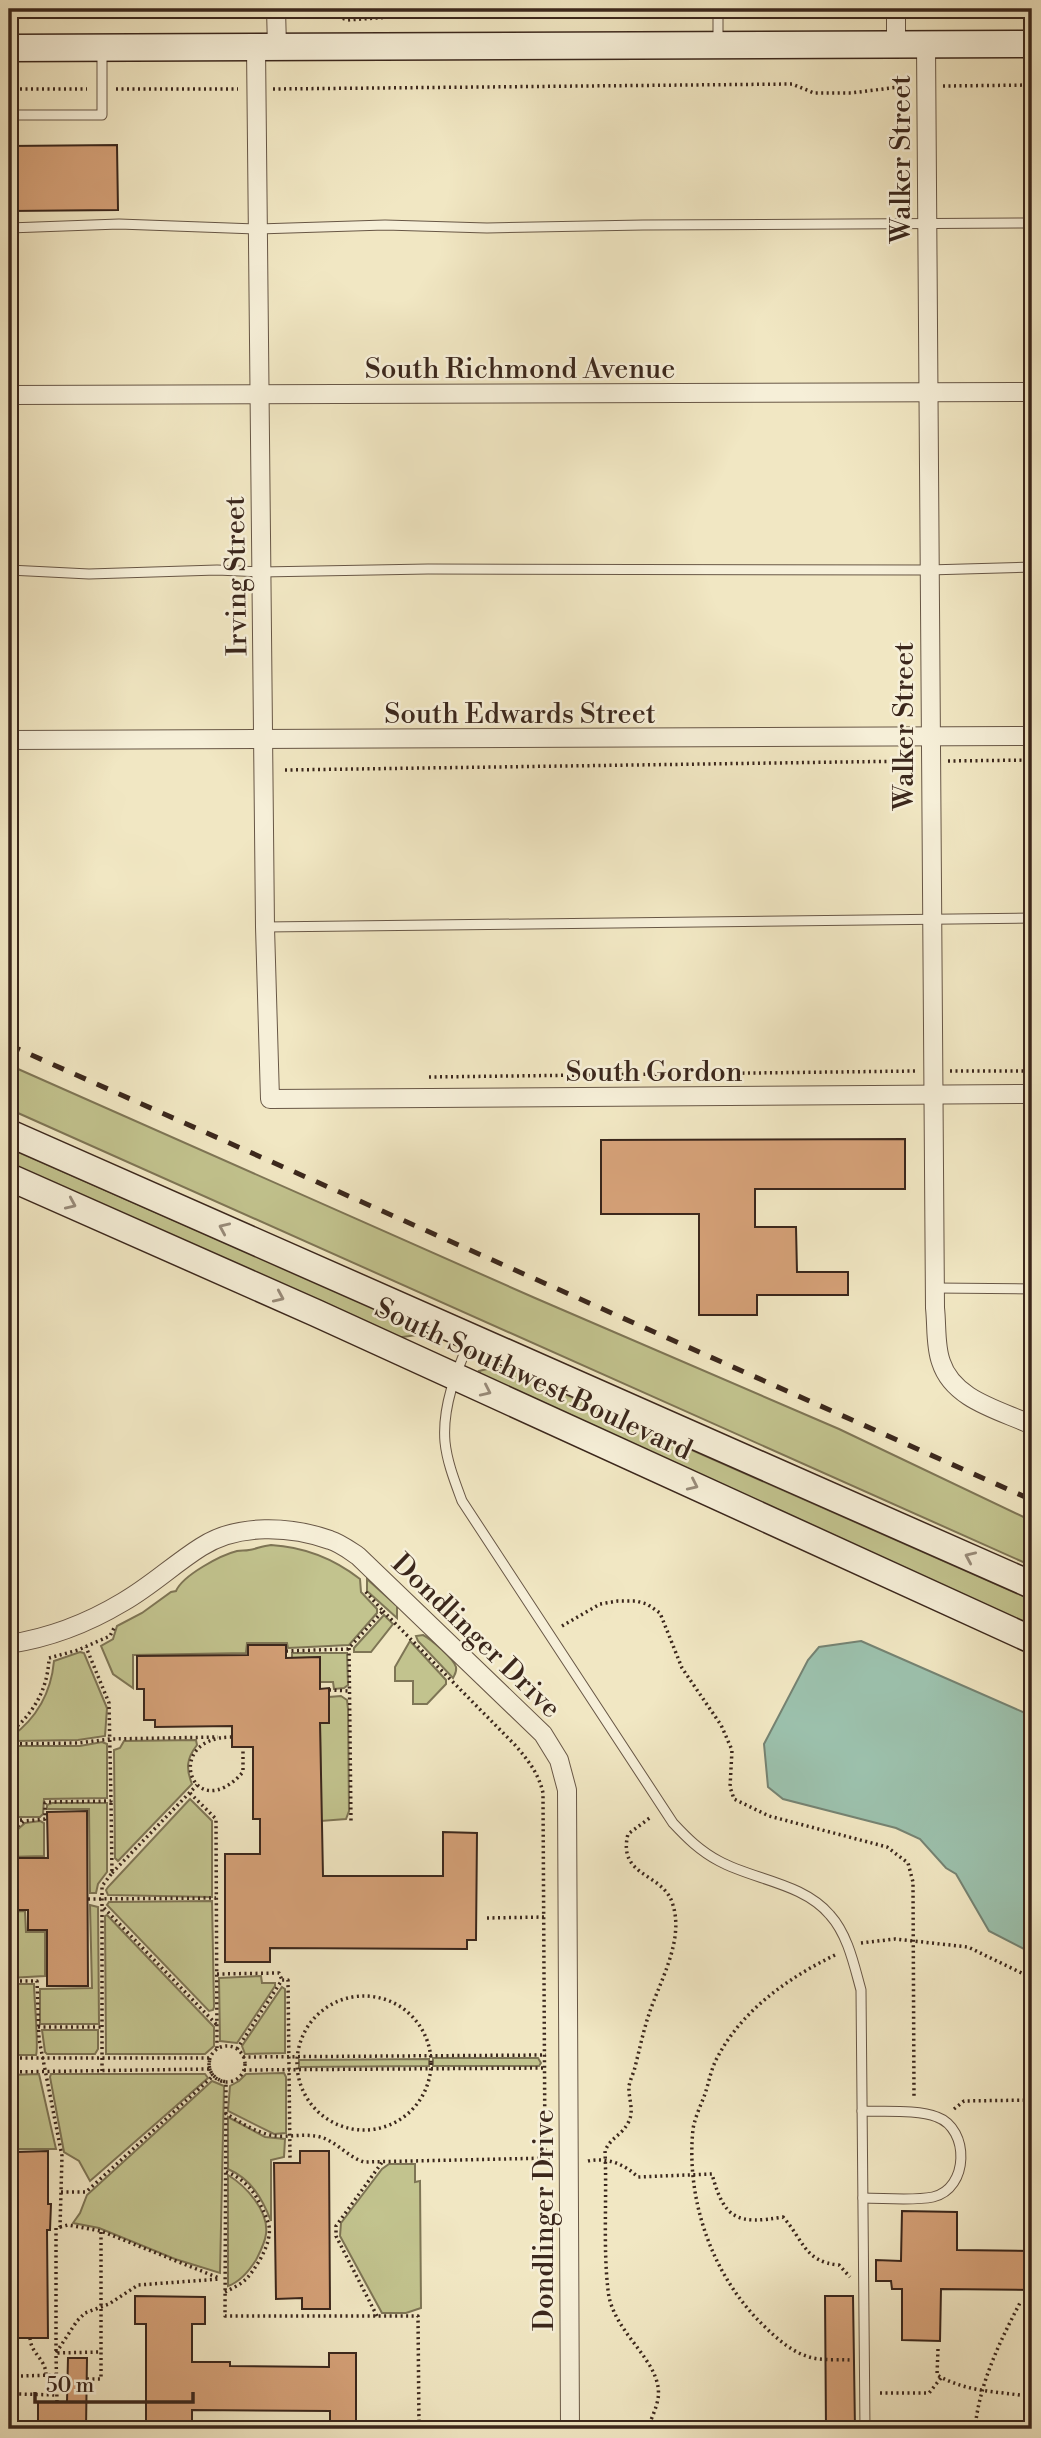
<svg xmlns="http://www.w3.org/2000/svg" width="1041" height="2438" font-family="'Libre Bodoni',serif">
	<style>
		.green { fill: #c2c38e; stroke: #7e7555; stroke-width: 2 }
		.water { fill: #9cc1ad; stroke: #758373; stroke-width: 2 }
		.building { fill: #d4a077; stroke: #3b271c; stroke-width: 2 }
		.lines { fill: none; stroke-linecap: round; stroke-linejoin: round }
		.lane-casing { stroke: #685746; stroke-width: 11 }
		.street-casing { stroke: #685746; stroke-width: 20 }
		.secondary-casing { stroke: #3b271c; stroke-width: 29 }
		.path { stroke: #3b271c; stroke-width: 3.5; stroke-dasharray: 2 3.5; stroke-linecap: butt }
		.lane { stroke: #f6efd8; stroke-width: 9 }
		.street { stroke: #f6efd8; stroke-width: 18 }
		.secondary { stroke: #f6efd8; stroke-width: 26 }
		.rail { stroke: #3b271c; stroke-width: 5; stroke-dasharray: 12 12; stroke-linecap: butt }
		.oneway { stroke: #988b7a }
		.labels { text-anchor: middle; stroke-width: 5; stroke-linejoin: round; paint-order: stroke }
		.street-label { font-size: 28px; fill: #3b271c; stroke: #f6efd8 }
	</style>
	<rect width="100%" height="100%" fill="#f1e7c3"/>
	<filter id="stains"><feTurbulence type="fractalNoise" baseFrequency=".00286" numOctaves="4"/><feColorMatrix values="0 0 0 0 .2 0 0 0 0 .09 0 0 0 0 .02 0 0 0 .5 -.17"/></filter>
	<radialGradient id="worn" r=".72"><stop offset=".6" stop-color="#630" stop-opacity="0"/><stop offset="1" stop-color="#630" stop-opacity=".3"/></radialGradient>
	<g class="green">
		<path d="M9,1065L535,1298L839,1429L1032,1521V1566L9,1109Z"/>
		<path d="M9,1148L402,1320L417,1335L395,1338L9,1165Z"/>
		<path d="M491,1368H506L1032,1600V1629L481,1375L479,1371Z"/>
		<path d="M271,1545C305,1547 333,1558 360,1579L361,1592L377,1609V1613L349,1645L288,1648L287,1643H247L246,1653L133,1655V1688L113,1674L101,1646L113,1639L117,1626L142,1613L171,1592L176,1591C183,1575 221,1555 237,1551C241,1550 245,1551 249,1550C256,1549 262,1546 271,1545Z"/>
		<path d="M367,1579L397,1606V1618L367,1591Z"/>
		<path d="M384,1615L393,1624L371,1652H354V1648Z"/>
		<path d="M423,1635C431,1639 454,1659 456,1667C457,1672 455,1674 453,1678L418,1641L416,1636Z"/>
		<path d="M410,1641L446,1680V1684L427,1704H413V1681H395V1667Z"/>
		<path d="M80,1652L84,1653L107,1708L105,1736L78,1740L13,1741L11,1737C37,1718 51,1694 54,1661Z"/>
		<path d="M292,1653H347L348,1685L344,1688L334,1689L333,1682H320V1657L292,1658Z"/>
		<path d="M341,1696L347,1700L348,1709L349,1811L346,1819L321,1821L320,1723L329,1722V1697Z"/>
		<path d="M196,1740L197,1745C186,1759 186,1769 192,1784L118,1861L115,1858L114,1750L120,1748L124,1741Z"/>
		<path d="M102,1742L107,1744V1798L44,1799L43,1814L40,1817H9V1746H80Z"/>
		<path d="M190,1799L212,1821V1897L108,1895L106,1890L108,1887Z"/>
		<path d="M52,1803H107V1872L98,1884L96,1893H90L89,1809H47V1805Z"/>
		<path d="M40,1821L44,1823V1856L9,1857V1894V1837L25,1823Z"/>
		<path d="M212,1901L214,2007L213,2010L209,2011L107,1905L109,1902Z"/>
		<path d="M9,1904L10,1912L25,1911L26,1932H45V1976L9,1978Z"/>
		<path d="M90,1905L98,1907L99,2024H40V1989L92,1988Z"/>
		<path d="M107,1915L214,2027V2046L205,2054H106L105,1916Z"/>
		<path d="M261,1976L262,1983H275V1986L237,2043L220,2041L219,1978Z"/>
		<path d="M9,1984H34C34,1997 39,2048 36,2055H9Z"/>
		<path d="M282,1987L285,1989V2053L245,2054L242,2046Z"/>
		<path d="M42,2030H98V2049L95,2054H47L45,2052Z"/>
		<path d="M433,2058H538L541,2063L539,2066H433Z"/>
		<path d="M429,2059V2066L299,2067V2060Z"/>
		<path d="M284,2073L286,2077V2133L274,2134L228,2111L230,2086L239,2081L246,2074Z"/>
		<path d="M39,2074L56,2149H14L13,2154H9V2075Z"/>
		<path d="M51,2074H205L208,2078L90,2181L79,2161L64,2152L50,2077Z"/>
		<path d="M212,2081L224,2086L220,2273L175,2259L99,2228L73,2223L80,2213L87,2195Z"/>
		<path d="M228,2117L265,2137L285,2139L284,2157L271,2160V2221C262,2198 251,2179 228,2169Z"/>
		<path d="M389,2164H415V2182L420,2181L421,2308L406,2313H382L340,2236L341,2223L382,2169Z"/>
		<path d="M228,2175C246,2186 269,2211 266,2234C265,2243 260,2252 256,2260C249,2271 240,2282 228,2286Z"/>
	</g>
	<path class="water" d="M861,1641L1032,1716V1953L989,1931L956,1874L946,1868L920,1839L896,1828L783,1799L768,1787L764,1744L808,1660L819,1647Z"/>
	<g class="building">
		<path d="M117,145L118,210L9,211V146Z"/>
		<path d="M905,1139V1189H755V1227H796L797,1272H848V1295H757V1315H699V1214H601V1140Z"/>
		<path d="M248,1645H286V1658L320,1657V1689L329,1688V1723H320L323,1876H443V1832L477,1833L476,1940H467V1949L270,1948V1962H225V1854H260V1819H253V1747H232V1726L155,1727V1720H144V1689H137V1656L248,1655Z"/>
		<path d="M87,1811L88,1986H47V1930H28V1910H11V1858H48L47,1812Z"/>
		<path d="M48,2151V2204H51L50,2230H47L48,2338H15V2325H10L9,2159H16V2152Z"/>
		<path d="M300,2151H329L330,2309H302V2298L276,2299L274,2163H300Z"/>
		<path d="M902,2211L957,2212V2250L1032,2251V2290L941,2289L940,2341L902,2340V2289H892L891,2281H876V2260L901,2261Z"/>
		<path d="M135,2296L205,2297V2324H192V2362H230V2366L329,2367V2353H356V2425H330V2411L192,2410V2429H146V2324H135Z"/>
		<path d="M825,2296H853L855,2429H826Z"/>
		<path d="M68,2358H87L86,2429H38V2402H67Z"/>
	</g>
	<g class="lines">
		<g class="lane-casing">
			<g id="lane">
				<path d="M718,9V43"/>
				<path d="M9,115H102V49"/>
				<path d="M9,228L119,224L258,229L385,225L487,228L643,225L1032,223"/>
				<path d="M9,570L89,574L217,570L261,572L428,569L928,570L1032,567"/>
				<path d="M265,927L1032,918"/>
				<path d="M935,1288L1032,1289"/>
				<path d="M470,1340C456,1372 442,1407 445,1442C447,1462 455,1482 462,1501L673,1823C687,1838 700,1851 719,1861C754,1880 803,1883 830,1915C848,1935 854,1965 861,1990L865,2429"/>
				<path d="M862,2111C884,2112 918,2109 937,2117C970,2129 969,2189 933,2197C913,2201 884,2198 863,2198"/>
			</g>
		</g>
		<g class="street-casing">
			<g id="street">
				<path d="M276,9L277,47"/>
				<path d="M896,9V45"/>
				<path d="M926,44L935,1308C937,1325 935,1346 941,1362C953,1400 1000,1410 1032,1425"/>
				<path d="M256,47L265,927L270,1099L1032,1094"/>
				<path d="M9,395L1032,392"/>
				<path d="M9,740L1032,736"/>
				<path d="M9,1644C49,1638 88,1623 123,1602C151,1586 174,1564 201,1547C238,1523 291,1526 330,1540C340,1543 349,1550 358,1556L543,1734L559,1760L567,1790L570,2429"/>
			</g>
		</g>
		<g class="secondary-casing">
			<g id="secondary">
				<path d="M9,48L1032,44"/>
				<path d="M9,1133L1032,1585"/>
				<path d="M9,1177L316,1313L1032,1640"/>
			</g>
		</g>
		<g class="path">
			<path d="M731,12H877"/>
			<path d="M913,12L1032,11"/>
			<path d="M294,14H329L348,20L446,13L706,12"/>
			<path d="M9,17L259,15"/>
			<path d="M943,86L1032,85"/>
			<path d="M9,89H87"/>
			<path d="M116,89H238"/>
			<path d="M273,89L792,84L814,93H851L907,86"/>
			<path d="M948,761L1032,760"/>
			<path d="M285,770L913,761"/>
			<path d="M950,1071H1032"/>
			<path d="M429,1077L915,1071"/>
			<path d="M383,1611L515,1745C528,1760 539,1774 543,1793L545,2158"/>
			<path d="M562,1626L600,1604L618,1601H636L647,1604L660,1613L682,1668L721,1725L732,1750L730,1787L734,1799L769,1816L887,1847L908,1863L913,1882L914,2098"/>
			<path d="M349,1648L351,1822"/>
			<path d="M286,1651L348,1649L383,1611L364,1590"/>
			<path d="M329,1690L350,1691"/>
			<path d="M9,1733C33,1715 48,1689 49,1658L78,1650L110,1636L114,1628"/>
			<path d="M232,1737C160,1737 193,1829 243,1772V1747"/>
			<path d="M9,1744L78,1743L110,1739L218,1737"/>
			<path d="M190,1793L216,1819L217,2048"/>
			<path d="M9,1820H23"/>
			<path d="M9,1833L24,1821L45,1819V1803L48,1802L111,1801L109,1703L86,1647"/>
			<path d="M112,1873L197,1785"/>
			<path d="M88,1899L216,1898"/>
			<path d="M9,1900H11"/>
			<path d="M104,1908L217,2025"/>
			<path d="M487,1918L545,1917"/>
			<path d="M861,1943L895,1939L968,1947L1032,1978"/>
			<path d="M835,1955C788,1978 742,2010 717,2058C711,2069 709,2082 705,2094C701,2105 695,2117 693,2129C686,2197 710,2270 758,2320C772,2334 789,2351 809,2357C822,2361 838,2359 851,2360"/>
			<path d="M217,1974L279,1973L282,1980"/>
			<path d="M9,1981H37L39,2039L62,2156L60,2227L56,2228V2353L101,2352V2379H87"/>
			<circle cx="364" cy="2063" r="67"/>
			<path d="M38,2027H102"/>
			<circle cx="227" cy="2064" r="18"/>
			<path d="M237,2049L282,1980H288L290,2159"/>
			<path d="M243,2057L546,2055"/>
			<path d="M9,2058H210C207,2071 213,2079 226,2082L225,2316H418L419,2429"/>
			<path d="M244,2070L545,2068"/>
			<path d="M102,2071V1886L112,1873L111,1801"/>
			<path d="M9,2072L209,2069"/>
			<path d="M954,2109L964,2101L1032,2100"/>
			<path d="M225,2113C240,2122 258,2134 276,2136C289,2137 303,2134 315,2136C334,2138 347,2157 364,2162L550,2158"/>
			<path d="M588,2161C607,2157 624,2164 638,2177L712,2174C724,2219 737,2225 783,2217C803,2239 804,2262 839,2265L850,2277"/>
			<path d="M61,2192H86L213,2076"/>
			<path d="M60,2227L68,2225L101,2231L219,2278"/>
			<path d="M101,2232V2352"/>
			<path d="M225,2292C233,2288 242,2284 248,2277C258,2265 272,2242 269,2226C267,2217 262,2208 258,2200C251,2187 240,2177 225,2171"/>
			<path d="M377,2316L336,2236V2226L383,2161"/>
			<path d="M30,2338C31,2354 46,2359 46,2375"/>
			<path d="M938,2349L937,2375C968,2393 999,2391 1032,2397"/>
			<path d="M56,2375L20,2376L13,2380L15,2390L18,2394L57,2395"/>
			<path d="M880,2393H929L941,2378"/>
			<path d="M57,2402L56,2353L77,2321L85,2313L109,2304L138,2285L220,2279"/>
			<path d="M647,2429C651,2420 656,2409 658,2399C664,2361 612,2334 608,2290C603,2247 607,2196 605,2151C611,2137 621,2136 628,2123C635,2111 628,2098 629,2086C630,2081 632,2076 634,2071C639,2052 643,2032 649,2014C660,1981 684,1941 673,1905C664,1872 617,1878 628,1834L651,1817"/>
			<path d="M975,2429C979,2384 1000,2341 1021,2301"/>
		</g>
		<use href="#lane" class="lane"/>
		<use href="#street" class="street"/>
		<use href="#secondary" class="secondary"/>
		<path class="rail" d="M9,1045L1032,1500"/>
	</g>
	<defs><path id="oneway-chevron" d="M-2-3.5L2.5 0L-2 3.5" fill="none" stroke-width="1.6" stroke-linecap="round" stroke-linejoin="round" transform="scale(1.75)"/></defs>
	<g class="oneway">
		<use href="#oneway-chevron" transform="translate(71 1204) rotate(24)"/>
		<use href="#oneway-chevron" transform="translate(224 1228) rotate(-156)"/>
		<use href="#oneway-chevron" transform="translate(279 1297) rotate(24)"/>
		<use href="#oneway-chevron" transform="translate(486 1391) rotate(25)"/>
		<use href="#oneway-chevron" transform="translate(693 1485) rotate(25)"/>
		<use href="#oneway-chevron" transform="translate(970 1557) rotate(-156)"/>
	</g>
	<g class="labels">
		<g class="street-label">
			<text transform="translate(900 159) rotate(-90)" y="10">Walker Street</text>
			<text x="520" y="378">South Richmond Avenue</text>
			<text transform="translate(235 576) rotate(-91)" y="10">Irving Street</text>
			<text x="520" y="723">South Edwards Street</text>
			<text transform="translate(903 726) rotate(-90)" y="10">Walker Street</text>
			<text x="654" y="1081">South Gordon</text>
			<text transform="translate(534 1378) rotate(25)" y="10">South Southwest Boulevard</text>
			<text transform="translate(477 1635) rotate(44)" y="10">Dondlinger Drive</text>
			<text transform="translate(543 2220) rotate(-90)" y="10">Dondlinger Drive</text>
		</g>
	</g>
	<rect width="1041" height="2438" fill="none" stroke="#f1e7c3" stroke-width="35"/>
	<rect x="10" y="10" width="1020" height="2417" fill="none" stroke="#3b271c" stroke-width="3.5"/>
	<rect x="18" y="18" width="1006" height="2403" fill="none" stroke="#3b271c" stroke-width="2"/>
	<path d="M35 2392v10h158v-10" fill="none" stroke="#3b271c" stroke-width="3.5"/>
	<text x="46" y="2392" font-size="21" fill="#3b271c" stroke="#f6efd8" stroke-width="5" paint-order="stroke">50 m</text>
	<rect width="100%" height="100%" filter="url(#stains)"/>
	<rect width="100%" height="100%" fill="url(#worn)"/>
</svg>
